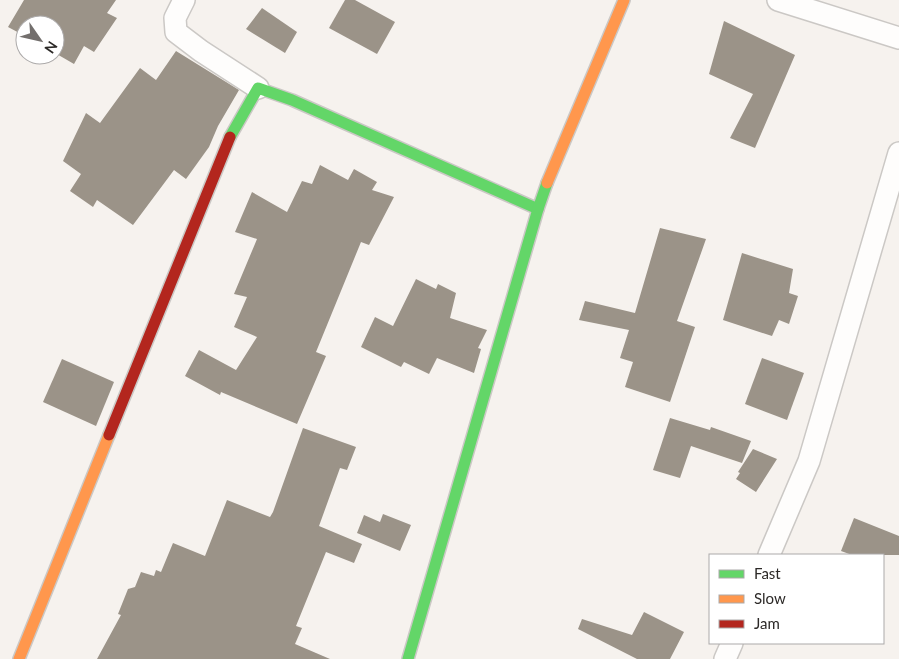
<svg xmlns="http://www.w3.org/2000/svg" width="899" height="659" font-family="Lato,sans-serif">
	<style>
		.building { fill: #9b9388 }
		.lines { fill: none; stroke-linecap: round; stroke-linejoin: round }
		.street-casing { stroke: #cbc8c5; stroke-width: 24 }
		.fast-casing { stroke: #cbc8c5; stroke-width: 14 }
		.slow-casing { stroke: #cbc8c5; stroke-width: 14 }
		.jam-casing { stroke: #cbc8c5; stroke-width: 14 }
		.street { stroke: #fefdfc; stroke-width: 21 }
		.fast { stroke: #63d668; stroke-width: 11 }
		.slow { stroke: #ff974d; stroke-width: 11 }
		.jam { stroke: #b3261e; stroke-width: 11 }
	</style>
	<rect width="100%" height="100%" fill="#f6f2ee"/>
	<g class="building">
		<path d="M24,0H116L107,13L117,18L94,52L84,46L74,64L55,53V25H25V36L8,27Z"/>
		<path d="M345,0H355L395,22L377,54L329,28Z"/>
		<path d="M262,8L297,32L285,53L246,29Z"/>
		<path d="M724,21L795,55L755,148L730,138L753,94L709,74Z"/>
		<path d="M176,51L239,90L218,126L209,147L186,179L174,170L133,225L97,200L93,207L70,191L81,174L63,161L86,113L100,123L140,68L156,80Z"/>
		<path d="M320,165L348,180L354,169L377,182L372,190L394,197L369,245L361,242L316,352L326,356L297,424L221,392L220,395L185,376L199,350L236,370L257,337L234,327L247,297L234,294L257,239L235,232L252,192L287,212L302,181L312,184Z"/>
		<path d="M660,228L706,239L677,321L695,327L670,402L625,387L633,362L620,358L629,330L579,320L585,301L635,313Z"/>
		<path d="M742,253L793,269L789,293L798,296L789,324L779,320L772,336L723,320Z"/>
		<path d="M416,279L436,289L438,284L456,293L450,318L487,330L478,348L481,349L474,373L437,358L429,374L404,362L401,367L361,347L375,317L393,326Z"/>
		<path d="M762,358L804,373L787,420L745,404Z"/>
		<path d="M62,359L114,382L96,426L43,402Z"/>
		<path d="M670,418L710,430L711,427L751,441L742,463L691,446L680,478L653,470Z"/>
		<path d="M303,428L356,447L347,470L340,468L319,526L362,544L354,563L326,552L296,626L302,628L295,644L330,659H97L121,615L118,614L128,589L135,587L141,572L154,576L156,570L161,572L173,543L205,556L227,500L270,517L273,512Z"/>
		<path d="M753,449L777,459L756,492L736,479L740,473L738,472Z"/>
		<path d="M383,514L411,525L400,551L357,533L364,515L380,522Z"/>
		<path d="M854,518L899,536V555H852L841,551Z"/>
		<path d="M644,612L684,632L670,659H637L578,629L582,619L632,635Z"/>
	</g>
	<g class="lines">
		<g class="street-casing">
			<g id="street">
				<path d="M184,0L175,18L176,32L201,51L258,88"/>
				<path d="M778,0L899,38"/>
				<path d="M769,555L809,461L899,153"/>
				<path d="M725,659L732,643"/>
			</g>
		</g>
		<g class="fast-casing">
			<g id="fast">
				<path d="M230,137L258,88L292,100L538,209"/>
				<path d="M408,659L538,209L547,183"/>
			</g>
		</g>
		<g class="slow-casing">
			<g id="slow">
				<path d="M547,183L624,0"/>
				<path d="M19,659L109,435"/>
			</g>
		</g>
		<g class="jam-casing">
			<path id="jam" d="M109,435L230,137"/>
		</g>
		<use href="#street" class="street"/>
		<use href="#fast" class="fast"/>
		<use href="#slow" class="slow"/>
		<use href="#jam" class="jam"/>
	</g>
	<rect x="709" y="554" width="175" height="90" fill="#ffffff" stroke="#aba9a9"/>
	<rect x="719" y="570" width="25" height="8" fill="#63d668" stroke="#aba9a9"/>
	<text x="754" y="579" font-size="15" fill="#2c2927">Fast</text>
	<rect x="719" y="595" width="25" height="8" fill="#ff974d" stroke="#aba9a9"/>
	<text x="754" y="604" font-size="15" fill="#2c2927">Slow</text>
	<rect x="719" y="620" width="25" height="8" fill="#b3261e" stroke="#aba9a9"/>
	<text x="754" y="629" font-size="15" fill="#2c2927">Jam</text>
	<g transform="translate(40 40) rotate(124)"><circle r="24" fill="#ffffff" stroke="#aba9a9"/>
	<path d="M0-4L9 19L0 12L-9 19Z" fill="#736f6d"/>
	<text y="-8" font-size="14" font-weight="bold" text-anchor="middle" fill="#2c2927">N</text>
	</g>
</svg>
